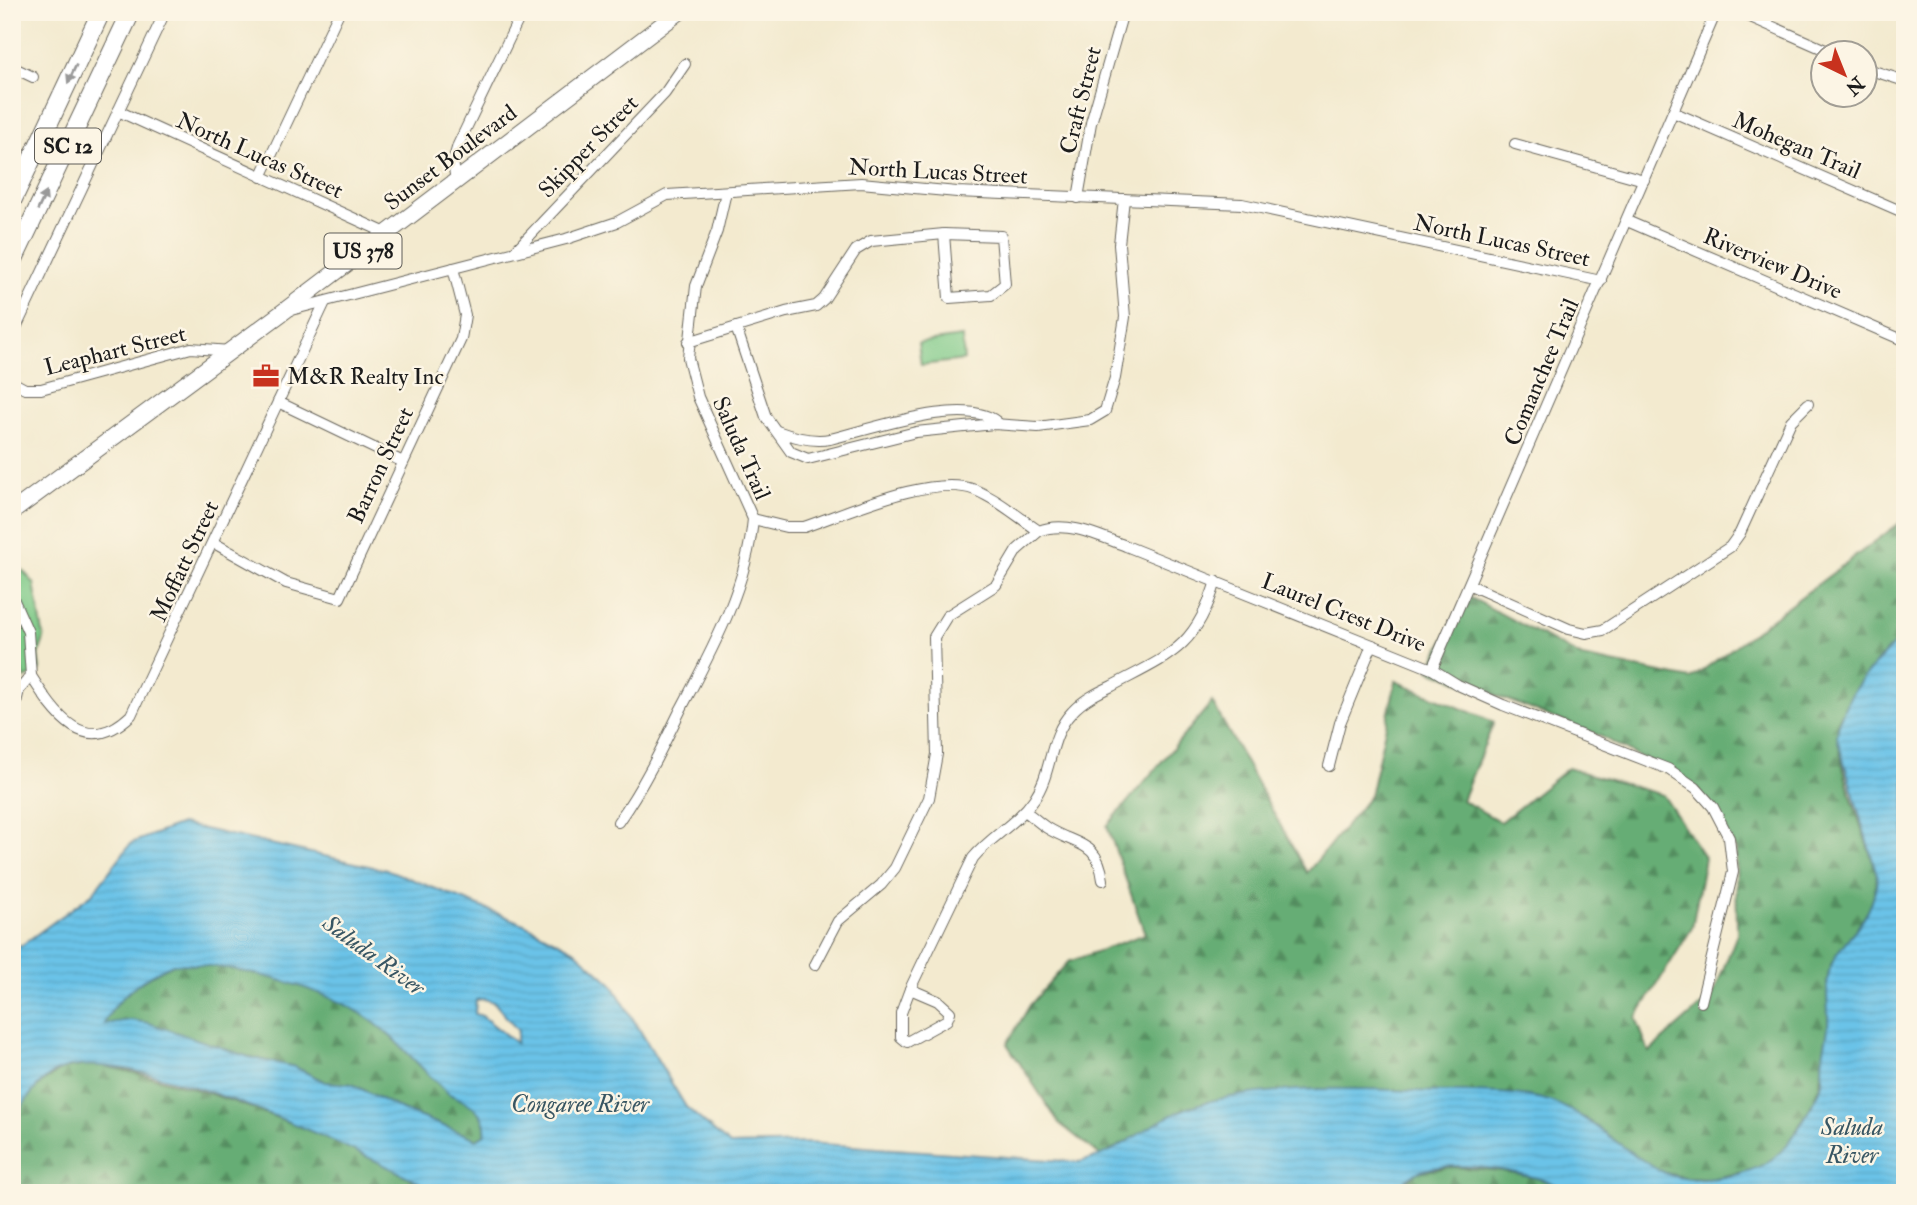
<svg xmlns="http://www.w3.org/2000/svg" width="1917" height="1205" font-family="'IM FELL Double Pica',serif">
	<style>
		.green { fill: #7dc987; stroke: #4c7252; stroke-width: 2 }
		.forest { fill: url(#forest-firs); stroke: #416448; stroke-width: 2 }
		.water { fill: url(#water-rules); stroke: #447082; stroke-width: 2; fill-rule: evenodd }
		.lines { fill: none; stroke-linecap: round; stroke-linejoin: round }
		.street-casing { stroke: #67645b; stroke-width: 12 }
		.primary-casing { stroke: #67645b; stroke-width: 18 }
		.highway-casing { stroke: #67645b; stroke-width: 20 }
		.street { stroke: #fff; stroke-width: 10 }
		.primary { stroke: #fff; stroke-width: 16 }
		.highway { stroke: #fff; stroke-width: 18 }
		.oneway { fill: #999 }
		.labels { text-anchor: middle; stroke-width: 5; stroke-linejoin: round; paint-order: stroke }
		.shield { fill: #fcf5e5; stroke: #5f5d58; stroke-width: 2 }
		.shield-label { font-size: 21px; font-weight: bold; fill: #1c1c1c }
		.street-label { font-size: 23px; fill: #1c1c1c; stroke: #fcf5e5 }
		.poi-label { font-size: 23px; fill: #1c1c1c; stroke: #fcf5e5; text-anchor: start }
		.water-label { font-size: 24px; font-style: italic; fill: #385663; stroke: #fcf5e5 }
	</style>
	<defs>
		<pattern id="forest-firs" width="22" height="20" patternUnits="userSpaceOnUse" patternTransform="scale(1.75)"><rect width="22" height="20" fill="#66ad74"/><path d="M5 1l3.5 6h-7zM16 11l3.5 6h-7z" fill="#538c5e"/></pattern>
		<pattern id="water-rules" width="6" height="5" patternUnits="userSpaceOnUse" patternTransform="scale(1.75)"><rect width="6" height="5" fill="#6bc3e8"/><path d="M0 2.5h6" fill="none" stroke="#5ca7c6"/></pattern>
	</defs>
	<rect width="100%" height="100%" fill="#fcf5e5"/>
	<filter id="ink" filterUnits="userSpaceOnUse"><feTurbulence type="fractalNoise" baseFrequency=".0143" numOctaves="2"/><feDisplacementMap in="SourceGraphic" scale="14" xChannelSelector="R" yChannelSelector="G"/><feConvolveMatrix kernelMatrix="1 2 1 2 8 2 1 2 1" color-interpolation-filters="sRGB"/></filter>
	<filter id="wash" filterUnits="userSpaceOnUse"><feTurbulence type="fractalNoise" baseFrequency=".00686" numOctaves="4" result="noise"/><feDisplacementMap in="SourceGraphic" scale="28" xChannelSelector="R" yChannelSelector="G"/><feGaussianBlur stdDeviation="1.57" result="paint"/><feColorMatrix in="noise" values="0 0 0 0 0 0 0 0 0 0 0 0 0 0 0 0 0 1.4 0 .05"/><feComposite in="paint" operator="in"/></filter>
	<g filter="url(#wash)">
		<rect width="100%" height="100%" fill="#f3eacf"/>
		<g class="green">
			<path d="M962,337L964,360L921,365L918,343Z"/>
			<path d="M12,559L34,583L44,639L38,656L40,670L25,679L12,645Z"/>
		</g>
		<g class="forest">
			<path d="M1905,519V633L1876,663L1839,719C1832,756 1866,836 1877,875L1872,906L1831,965L1827,981L1829,1027L1818,1094L1786,1149L1761,1168L1710,1179L1687,1178L1665,1173L1646,1164L1586,1119L1554,1103L1411,1091H1302L1240,1097L1181,1111L1101,1156L1059,1123L1007,1044L1030,1005L1068,962L1145,934L1107,826L1212,702L1307,873L1370,796L1396,681L1494,722L1462,800L1501,822L1568,768L1663,795L1705,858L1692,928L1636,1018L1649,1052L1713,995L1737,934L1736,850L1695,786L1598,735L1429,670L1466,595L1582,657L1691,679Z"/>
			<path d="M173,964C229,963 315,984 362,1014C395,1035 420,1069 449,1093C467,1101 488,1112 485,1134L477,1139L402,1110L352,1084L325,1082L295,1067L103,1024C118,996 144,977 173,964Z"/>
			<path d="M93,1064C215,1087 330,1134 439,1193H12V1121L31,1092L44,1081L62,1069Z"/>
			<path d="M1451,1167C1492,1170 1537,1171 1574,1193H1392L1417,1172Z"/>
		</g>
		<path class="water" d="M1905,633V1193H1574C1540,1173 1455,1157 1418,1172C1408,1176 1399,1185 1392,1193H439C368,1154 138,1045 63,1069C40,1076 25,1102 12,1121V946L22,945L92,894L131,843L181,824L391,871L524,924L574,950L612,984L686,1107L730,1145L808,1143L1079,1162C1116,1155 1147,1125 1182,1110C1241,1086 1349,1087 1413,1091C1452,1093 1514,1089 1549,1101C1591,1115 1621,1151 1661,1171C1684,1183 1713,1180 1738,1174C1776,1165 1791,1144 1809,1110C1814,1102 1821,1092 1822,1082C1823,1073 1821,1065 1823,1056C1824,1045 1828,1035 1828,1025C1829,1009 1825,993 1828,977C1835,937 1875,928 1877,875L1837,738C1839,695 1877,662 1905,633ZM173,964C228,963 315,985 362,1014C395,1035 420,1069 449,1094C466,1101 488,1112 485,1134L477,1139L402,1110L352,1084L325,1082L295,1067L249,1057L149,1023L130,1020L104,1024C117,996 145,976 173,964ZM484,999L494,1002L518,1031L516,1043L482,1016L475,1014L476,1000Z"/>
	</g>
	<g filter="url(#ink)">
		<g class="lines">
			<g class="street-casing">
				<g id="street">
					<path d="M1739,12L1830,52"/>
					<path d="M12,67L33,77"/>
					<path d="M1864,68L1905,81"/>
					<path d="M118,111L386,233"/>
					<path d="M1673,112L1905,213"/>
					<path d="M1515,144L1644,180"/>
					<path d="M261,177L339,12"/>
					<path d="M456,181L453,162L458,145L522,12"/>
					<path d="M1078,198L1091,123L1123,12"/>
					<path d="M1627,221L1905,341"/>
					<path d="M944,234L1001,236L1005,284L991,295L949,298Z"/>
					<path d="M516,250L665,93L685,64"/>
					<path d="M291,310L566,239L617,222L667,195L861,183L957,192L1242,204L1601,281"/>
					<path d="M736,327L766,417L791,452L808,459L916,432L994,424L1038,427L1090,420L1105,411L1115,378L1125,317L1119,244L1124,199"/>
					<path d="M12,336L165,12"/>
					<path d="M688,342L786,312L816,306L824,299L856,250L871,241L944,234"/>
					<path d="M12,382L25,389H41L191,348L230,351"/>
					<path d="M278,402L403,462"/>
					<path d="M777,431C793,437 813,442 830,439C866,431 970,393 999,424"/>
					<path d="M753,519L786,527H804C846,513 932,473 975,490C999,500 1018,517 1039,531C1067,520 1099,536 1126,546L1432,669L1458,685L1503,705L1668,769L1696,788L1713,807L1729,838L1733,872L1701,1002"/>
					<path d="M214,543L286,583L340,598L461,339L465,315L453,268"/>
					<path d="M1470,585L1569,629L1586,633L1603,630L1730,547L1740,533L1791,421L1808,404"/>
					<path d="M12,596L28,632L31,676"/>
					<path d="M1432,669L1716,12"/>
					<path d="M31,676C54,712 84,760 131,715L325,302"/>
					<path d="M12,719L19,690L31,676"/>
					<path d="M1329,766L1340,723L1372,645"/>
					<path d="M1025,811C1032,816 1039,823 1047,828C1076,846 1098,840 1103,880"/>
					<path d="M618,822C643,787 662,748 681,709C712,650 747,587 753,519L698,397L688,358L696,286L717,231L726,192"/>
					<path d="M815,965L838,921L881,885L895,868L929,798L937,754L934,637L947,616L996,585L1017,550L1039,531"/>
					<path d="M910,989L973,858C991,836 1017,824 1034,799C1053,772 1048,737 1072,712C1083,700 1097,693 1112,686C1170,655 1196,648 1216,581"/>
					<path d="M910,989L938,1001L950,1012L947,1020L907,1042L901,1037V1013Z"/>
				</g>
			</g>
			<g class="primary-casing">
				<path id="primary" d="M12,512L283,312L679,12"/>
			</g>
			<g class="highway-casing">
				<g id="highway">
					<path d="M12,201L101,12"/>
					<path d="M12,263L131,12"/>
				</g>
			</g>
			<use href="#street" class="street"/>
			<use href="#primary" class="primary"/>
			<use href="#highway" class="highway"/>
		</g>
		<defs><path id="oneway-solid" d="M-6-.8H1V-3.2L6.5 0L1 3.2V.8H-6Z" transform="scale(1.75)"/></defs>
		<g class="oneway">
			<use href="#oneway-solid" transform="translate(72 74) rotate(115)"/>
			<use href="#oneway-solid" transform="translate(42 201) rotate(-65)"/>
		</g>
	</g>
	<defs>
		<g id="office-bare" transform="scale(2.1)"><path d="M-6-3h4V-5.5h4V-3h4V5H-6ZM-1-4.5V-3h2v-1.5ZM-6 0V1H6V0Z" fill="#c8321e" stroke="#fcf5e5" stroke-width="2.5" paint-order="stroke"/></g>
	</defs>
	<g fill-rule="evenodd">
		<use href="#office-bare" x="266" y="376"/>
	</g>
	<g class="labels">
		<g class="shield">
			<rect x="35" y="128.5" width="66" height="35" rx="5"/>
			<rect x="324.5" y="233.5" width="77" height="35" rx="5"/>
		</g>
		<g class="shield-label">
			<text x="68" y="153">SC 12</text>
			<text x="363" y="258">US 378</text>
		</g>
		<g class="street-label">
			<text transform="translate(1080 100) rotate(-76)" y="8">Craft Street</text>
			<text transform="translate(1797 145) rotate(23)" y="8">Mohegan Trail</text>
			<text transform="translate(588 146) rotate(-46)" y="8">Skipper Street</text>
			<text transform="translate(260 155) rotate(24)" y="8">North Lucas Street</text>
			<text transform="translate(450 157) rotate(-37)" y="8">Sunset Boulevard</text>
			<text transform="translate(938 171) rotate(3)" y="8">North Lucas Street</text>
			<text transform="translate(1502 240) rotate(12)" y="8">North Lucas Street</text>
			<text transform="translate(1773 263) rotate(23)" y="8">Riverview Drive</text>
			<text transform="translate(115 350) rotate(-14)" y="8">Leaphart Street</text>
			<text transform="translate(1541 372) rotate(-67)" y="8">Comanchee Trail</text>
			<text transform="translate(742 448) rotate(66)" y="8">Saluda Trail</text>
			<text transform="translate(380 465) rotate(-65)" y="8">Barron Street</text>
			<text transform="translate(184 561) rotate(-65)" y="8">Moffatt Street</text>
			<text transform="translate(1344 612) rotate(22)" y="8">Laurel Crest Drive</text>
		</g>
		<g class="poi-label">
			<text x="287" y="384">M&amp;R Realty Inc</text>
		</g>
		<g class="water-label">
			<text transform="translate(374 955) rotate(36)" y="8">Saluda River</text>
			<text x="580" y="1112">Congaree River</text>
			<text x="1852" y="1135">Saluda<tspan x="1852" dy="28">River</tspan></text>
		</g>
	</g>
	<rect width="1917" height="1205" fill="none" stroke="#fcf5e5" stroke-width="42"/>
	<g transform="translate(1844 74) rotate(137)"><circle r="33" fill="#fcf5e5" stroke="#a29e95" stroke-width="2"/>
	<path d="M0-5L12 26L0 18L-12 26Z" fill="#c8321e"/>
	<text y="-10" font-size="19" font-weight="bold" text-anchor="middle" fill="#1c1c1c">N</text>
	</g>
</svg>
